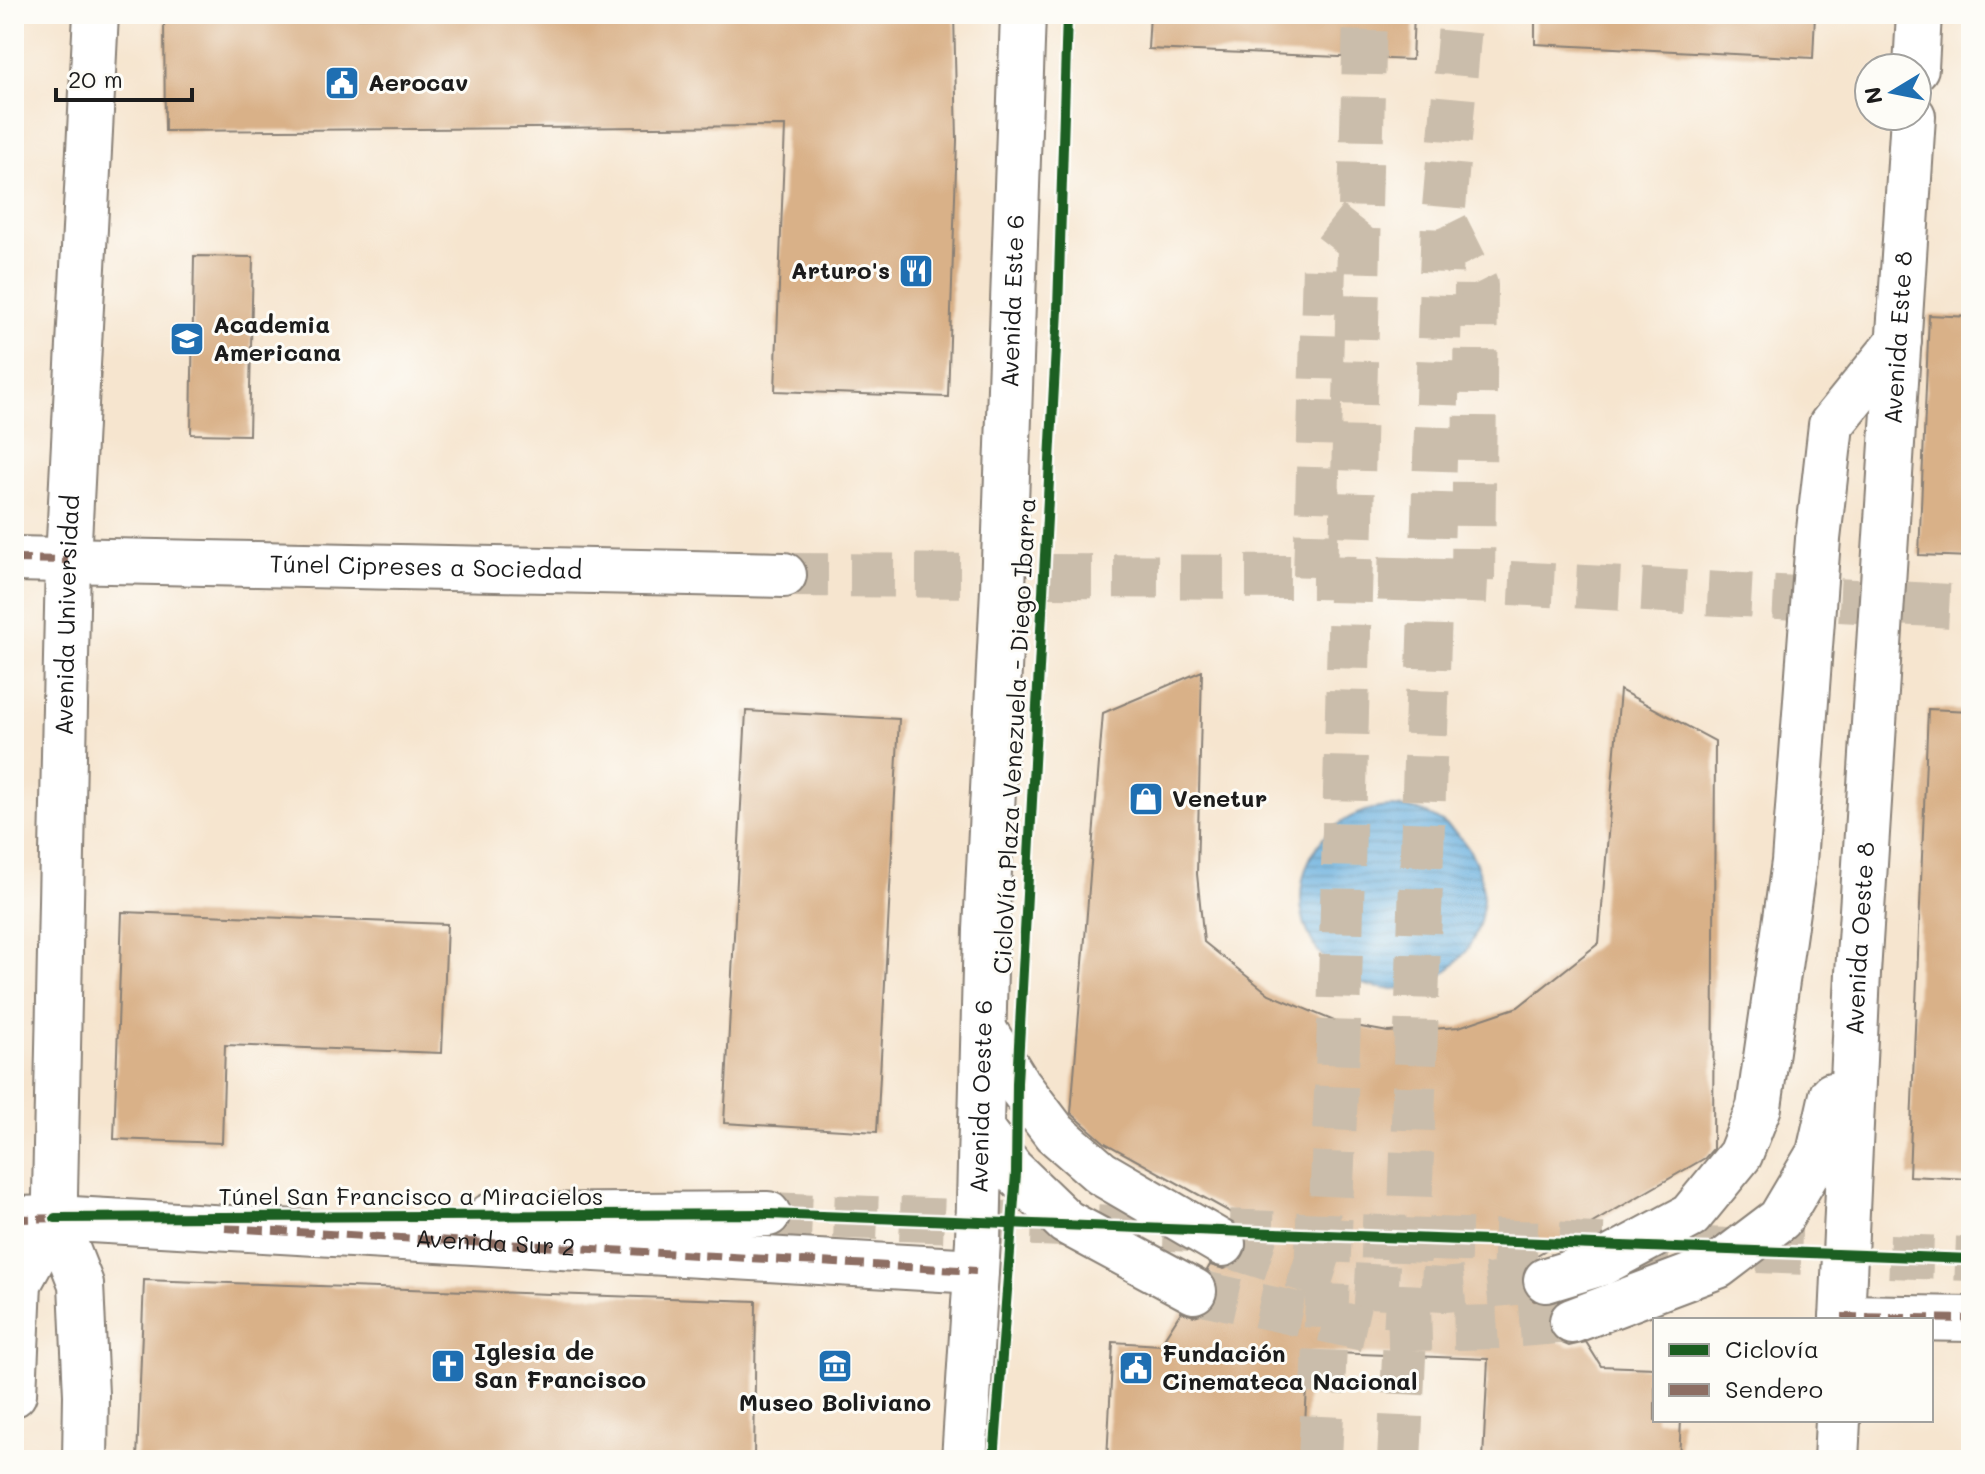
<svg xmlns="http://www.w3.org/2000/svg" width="1985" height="1474" font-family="Mali,sans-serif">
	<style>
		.water { fill: url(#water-rules); stroke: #42667d; stroke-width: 2 }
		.building { fill: #d9b188 }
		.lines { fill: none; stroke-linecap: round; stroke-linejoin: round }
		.minor-tunnel { stroke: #cabdab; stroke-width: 44; stroke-dasharray: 44 22; stroke-linecap: butt }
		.major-tunnel { stroke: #cabdab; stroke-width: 44; stroke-dasharray: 44 22; stroke-linecap: butt }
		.minor-casing { stroke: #898076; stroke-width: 48 }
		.minor { stroke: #fff; stroke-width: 44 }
		.quiet { stroke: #8d6e63; stroke-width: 8; stroke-dasharray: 16 8; stroke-linecap: butt }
		.cycleway-casing { stroke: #fdfcf7; stroke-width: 15 }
		.cycleway { stroke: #1b5e20; stroke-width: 10 }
		.labels { text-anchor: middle; stroke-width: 6; stroke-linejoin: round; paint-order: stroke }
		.poi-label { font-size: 24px; font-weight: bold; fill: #1c1c1c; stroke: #fdfcf7; text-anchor: start }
		.street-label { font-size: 24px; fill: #1c1c1c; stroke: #fdfcf7 }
	</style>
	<defs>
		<pattern id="water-rules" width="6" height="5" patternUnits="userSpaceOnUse" patternTransform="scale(2)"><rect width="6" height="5" fill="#67afde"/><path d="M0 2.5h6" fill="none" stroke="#548eb3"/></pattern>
	</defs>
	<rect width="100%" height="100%" fill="#fdfcf7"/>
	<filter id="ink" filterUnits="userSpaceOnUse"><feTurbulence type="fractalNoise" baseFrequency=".0125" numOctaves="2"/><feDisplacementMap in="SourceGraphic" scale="16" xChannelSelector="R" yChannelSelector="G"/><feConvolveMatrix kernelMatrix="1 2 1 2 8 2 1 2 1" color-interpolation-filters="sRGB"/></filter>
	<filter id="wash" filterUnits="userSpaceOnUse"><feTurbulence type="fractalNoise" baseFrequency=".006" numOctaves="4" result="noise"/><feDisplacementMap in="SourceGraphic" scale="32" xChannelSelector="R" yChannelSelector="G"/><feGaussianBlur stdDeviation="1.8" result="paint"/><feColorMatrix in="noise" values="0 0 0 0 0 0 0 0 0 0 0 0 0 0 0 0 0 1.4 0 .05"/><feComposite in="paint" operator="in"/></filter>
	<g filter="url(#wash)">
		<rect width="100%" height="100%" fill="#f6e5cf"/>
		<circle class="water" cx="1392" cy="898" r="91"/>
		<g id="blocks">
			<g class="building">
				<path d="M734,14H954L957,140L948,397L775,391L785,126L165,131L164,19Z"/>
				<path d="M1150,14H1414L1412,60L1148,49Z"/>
				<path d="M1535,14H1815L1813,58L1535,44Z"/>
				<path d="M194,256L253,257L249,435L191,434Z"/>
				<path d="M1929,315L1971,317V557L1919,555Z"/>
				<path d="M1202,671L1197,874L1204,942L1269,994L1339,1023L1388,1032L1459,1027L1518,1007L1599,943L1620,690L1715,741L1713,1149L1705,1158L1532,1258L1522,1275V1288L1530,1299L1541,1304L1555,1303L1547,1318L1549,1330L1557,1341L1569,1346L1586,1342L1601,1366L1655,1368V1420H1681L1679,1460H1483L1488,1359L1309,1352L1303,1460H1107L1113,1342L1160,1345L1181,1312L1194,1316L1208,1312L1216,1302L1219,1291L1216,1279L1207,1270L1210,1265L1224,1269L1236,1265L1244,1257L1248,1245L1245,1232L1236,1223L1239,1217L1105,1143L1071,1113L1103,713Z"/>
				<path d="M1928,709L1971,711V1179L1909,1176Z"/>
				<path d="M746,711L899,719L877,1132L724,1123Z"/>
				<path d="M122,912L447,924L442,1053L225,1045L222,1143L114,1139Z"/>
				<path d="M144,1280L756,1301L754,1460H137Z"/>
			</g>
		</g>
	</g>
	<g filter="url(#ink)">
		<use href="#blocks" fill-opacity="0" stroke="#898076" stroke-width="2"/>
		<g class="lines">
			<g class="minor-tunnel">
				<path d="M784,575L1315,577L1473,581L1971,607"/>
				<path d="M768,1214L1971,1259"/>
				<path d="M1229,1246L1351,1285L1444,1290L1546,1280"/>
				<path d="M1194,1291L1368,1330L1497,1327L1572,1321"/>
			</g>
			<g class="major-tunnel">
				<path d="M1446,225L1476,285L1473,581"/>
				<path d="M1315,577L1324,265L1360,219"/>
				<path d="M1320,1460L1339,1023L1365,14"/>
				<path d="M1399,1460L1408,1274L1443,219L1461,14"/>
			</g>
			<g class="minor-casing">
				<g id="minor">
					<path d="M1916,68L1919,14"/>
					<path id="s1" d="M14,559L784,575"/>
					<path d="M985,1031L1017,1083L1055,1133L1101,1173L1223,1244"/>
					<path d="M981,1129L1011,1169L1066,1222L1194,1291"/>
					<path d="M490,1216L768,1214"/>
					<path id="s2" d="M14,1219L55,1218L976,1271"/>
					<path d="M1546,1280L1602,1263L1690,1216L1740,1155L1759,1107L1794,862L1818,539L1831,425L1899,341"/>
					<path d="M1842,1317L1971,1319"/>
					<path id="s3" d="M1842,1320L1858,973L1913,116"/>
					<path d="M1572,1321L1718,1266L1780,1219L1819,1153L1832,1095"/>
					<path d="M14,1394L19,1283L55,1218"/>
					<path id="s4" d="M85,1460L86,1395L81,1284L55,1218V1195L68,560L96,14"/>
					<path id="s5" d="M964,1460L978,1241L986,930L1003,589L1023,14"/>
					<path d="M1836,1460L1838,1420"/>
				</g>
			</g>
			<use href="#minor" class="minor"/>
			<g class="quiet">
				<path d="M14,559L68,560"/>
				<path d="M14,1219L61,1218"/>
				<path d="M225,1228L976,1271"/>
				<path d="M1842,1317L1971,1319"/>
			</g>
			<g class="cycleway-casing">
				<g id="cycleway">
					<path d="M55,1218L768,1214L1971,1259"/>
					<path d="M994,1460L1016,1173L1017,1083L1058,310L1067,14"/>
				</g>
			</g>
			<use href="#cycleway" class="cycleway"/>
		</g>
	</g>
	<defs>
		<g id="civic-square" transform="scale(1.8)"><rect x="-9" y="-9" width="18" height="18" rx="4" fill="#1f6fb2" stroke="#fdfcf7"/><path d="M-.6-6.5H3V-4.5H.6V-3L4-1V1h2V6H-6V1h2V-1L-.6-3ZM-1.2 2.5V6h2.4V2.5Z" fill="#fff"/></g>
		<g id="restaurant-square" transform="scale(1.8)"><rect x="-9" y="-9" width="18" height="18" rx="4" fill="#1f6fb2" stroke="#fdfcf7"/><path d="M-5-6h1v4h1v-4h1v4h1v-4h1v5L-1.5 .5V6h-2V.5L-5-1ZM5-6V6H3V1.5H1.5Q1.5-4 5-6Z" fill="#fff"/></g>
		<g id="university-square" transform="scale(1.8)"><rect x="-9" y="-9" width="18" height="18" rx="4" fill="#1f6fb2" stroke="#fdfcf7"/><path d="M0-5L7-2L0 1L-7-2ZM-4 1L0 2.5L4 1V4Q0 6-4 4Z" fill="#fff"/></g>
		<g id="shop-square" transform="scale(1.8)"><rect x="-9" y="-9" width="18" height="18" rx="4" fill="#1f6fb2" stroke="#fdfcf7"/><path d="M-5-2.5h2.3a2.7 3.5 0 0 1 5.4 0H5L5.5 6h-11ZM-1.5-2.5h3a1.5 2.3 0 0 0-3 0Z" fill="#fff"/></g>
		<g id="church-square" transform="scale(1.8)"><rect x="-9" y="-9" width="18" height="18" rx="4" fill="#1f6fb2" stroke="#fdfcf7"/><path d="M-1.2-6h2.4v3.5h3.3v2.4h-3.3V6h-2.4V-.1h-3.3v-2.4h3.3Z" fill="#fff"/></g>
		<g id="museum-square" transform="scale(1.8)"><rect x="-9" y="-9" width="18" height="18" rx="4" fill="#1f6fb2" stroke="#fdfcf7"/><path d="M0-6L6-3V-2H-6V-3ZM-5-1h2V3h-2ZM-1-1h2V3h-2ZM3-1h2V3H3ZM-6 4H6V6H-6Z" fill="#fff"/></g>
	</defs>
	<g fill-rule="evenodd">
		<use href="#civic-square" x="342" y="83"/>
		<use href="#restaurant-square" x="916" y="271"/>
		<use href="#university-square" x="187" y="339"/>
		<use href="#shop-square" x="1146" y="799"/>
		<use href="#church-square" x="448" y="1366"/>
		<use href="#museum-square" x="835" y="1366"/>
		<use href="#civic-square" x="1136" y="1368"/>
	</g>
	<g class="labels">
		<g class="poi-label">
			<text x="368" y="91">Aerocav</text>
			<text x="890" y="279" text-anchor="end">Arturo's</text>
			<text x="213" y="333">Academia<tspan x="213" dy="28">Americana</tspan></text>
			<text x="1172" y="807">Venetur</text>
			<text x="474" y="1360">Iglesia de<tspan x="474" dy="28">San Francisco</tspan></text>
			<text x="1162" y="1362">Fundación<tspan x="1162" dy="28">Cinemateca Nacional</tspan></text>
			<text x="835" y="1411" text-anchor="middle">Museo Boliviano</text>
		</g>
		<g class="street-label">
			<text dy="8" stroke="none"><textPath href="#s5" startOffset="1160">Avenida Este 6</textPath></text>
			<text dy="8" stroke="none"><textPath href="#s3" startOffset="984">Avenida Este 8</textPath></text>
			<text dy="8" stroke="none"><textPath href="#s1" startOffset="412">Túnel Cipreses a Sociedad</textPath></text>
			<text dy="8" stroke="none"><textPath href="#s4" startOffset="850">Avenida Universidad</textPath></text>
			<text transform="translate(1015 736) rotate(-87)" y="8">CicloVía Plaza Venezuela - Diego Ibarra</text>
			<text dy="8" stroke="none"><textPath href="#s3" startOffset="382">Avenida Oeste 8</textPath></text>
			<text dy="8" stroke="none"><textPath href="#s5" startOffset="364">Avenida Oeste 6</textPath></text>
			<text x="411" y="1205">Túnel San Francisco a Miracielos</text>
			<text dy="8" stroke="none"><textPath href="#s2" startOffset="482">Avenida Sur 2</textPath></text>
		</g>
	</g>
	<rect width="1985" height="1474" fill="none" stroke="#fdfcf7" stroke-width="48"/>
	<rect x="1653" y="1318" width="280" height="104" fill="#fdfcf7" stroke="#a3a29f" stroke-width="2"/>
	<rect x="1669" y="1344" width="40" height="12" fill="#1b5e20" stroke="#a3a29f" stroke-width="2"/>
	<text x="1725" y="1358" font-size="24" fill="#1c1c1c">Ciclovía</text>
	<rect x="1669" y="1384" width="40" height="12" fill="#8d6e63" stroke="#a3a29f" stroke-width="2"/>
	<text x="1725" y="1398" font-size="24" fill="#1c1c1c">Sendero</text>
	<g transform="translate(1893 92) rotate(260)"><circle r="38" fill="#fdfcf7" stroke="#a3a29f" stroke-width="2"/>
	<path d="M0-6L14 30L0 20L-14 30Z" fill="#1f6fb2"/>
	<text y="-12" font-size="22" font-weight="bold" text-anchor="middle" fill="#1c1c1c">N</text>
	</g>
	<path d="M56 88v12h136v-12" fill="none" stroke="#1c1c1c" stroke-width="4"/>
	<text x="68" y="88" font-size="24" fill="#1c1c1c" stroke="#fdfcf7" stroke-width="6" paint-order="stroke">20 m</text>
</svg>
